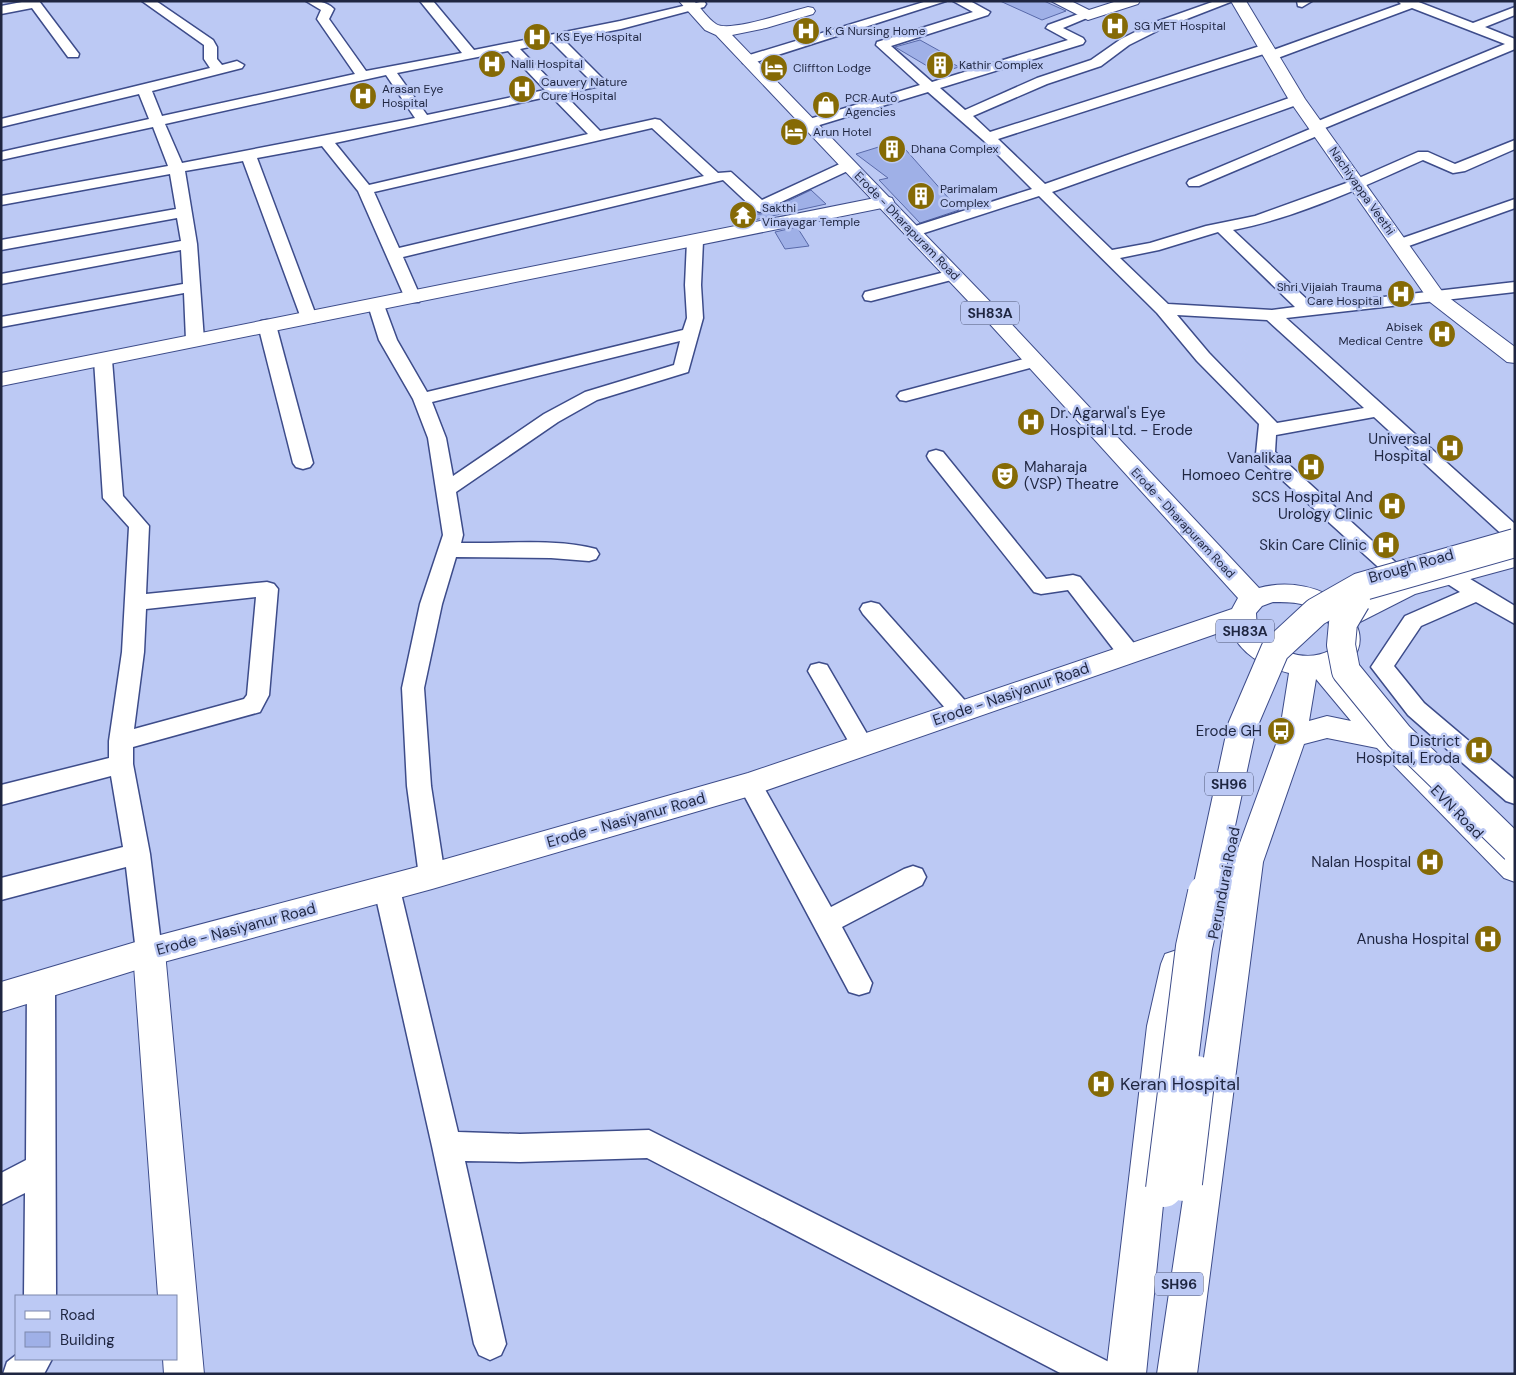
<svg xmlns="http://www.w3.org/2000/svg" width="1516" height="1375" font-family="'DM Sans',sans-serif">
	<style>
		.building { fill: #9fb0e7; stroke: #5869a9 }
		.lines { fill: none; stroke-linecap: round; stroke-linejoin: round }
		.street-casing { stroke: #3d4c8a; stroke-width: 3 }
		.secondary-casing { stroke: #3d4c8a; stroke-width: 2 }
		.primary-casing { stroke: #3d4c8a; stroke-width: 2 }
		.street { fill: #fff; fill-rule: evenodd }
		.secondary { fill: #fff; fill-rule: evenodd }
		.primary { fill: #fff; fill-rule: evenodd }
		.primary-bridge-far1-casing { stroke: #3d4c8a; stroke-width: 30; stroke-linecap: butt }
		.primary-bridge-casing { stroke: #3d4c8a; stroke-width: 38; stroke-linecap: butt }
		.primary-bridge-far1 { stroke: #fff; stroke-width: 28 }
		.primary-bridge { stroke: #fff; stroke-width: 36 }
		.labels { text-anchor: middle; stroke-width: 5; stroke-linejoin: round; paint-order: stroke }
		.far-poi-label { font-size: 12px; fill: #1f2641; stroke: #bcc9f4; text-anchor: start }
		.far-street-label { font-size: 12px; fill: #1f2641; stroke: #bcc9f4 }
		.shield { fill: #bcc9f4; stroke: #4e5777; stroke-width: 1 }
		.shield-label { font-size: 14px; font-weight: bold; fill: #1f2641 }
		.poi-label { font-size: 15px; fill: #1f2641; stroke: #bcc9f4; text-anchor: end }
		.street-label { font-size: 15px; fill: #1f2641; stroke: #bcc9f4 }
		.near-poi-label { font-size: 18px; fill: #1f2641; stroke: #bcc9f4; text-anchor: start }
	</style>
	<rect width="100%" height="100%" fill="#bcc9f4"/>
	<g class="building">
		<path d="M1000,1H1044L1066,11L1042,20Z"/>
		<path d="M920,40L947,55L941,57L959,67L939,73L895,47Z"/>
		<path d="M898,141L959,210L920,223L879,180L888,178L856,154Z"/>
		<path d="M811,190L826,204L754,220L752,214H761Z"/>
		<path d="M797,227L809,246L785,249L775,232Z"/>
	</g>
	<g class="lines">
		<g class="street-casing">
			<g id="street">
				<path d="M27,1H39L79,54L78,57H68L32,8L1,14V6Z"/>
				<path d="M142,1H156L213,40L217,47V59L222,65L237,61L244,65L242,68L152,91L162,116L355,74L317,19L321,10L306,1C317,1 326,1 334,9L329,19L366,71L462,53L420,1H433L474,50L620,21L704,1L706,4L704,7L621,29L564,40L606,82L604,85L564,94L600,131L655,119L660,120L718,173L731,172L762,200L844,162L849,161L856,165L854,168L760,212L755,210L723,180L403,257L421,298L419,302H407L405,298L358,191L322,146L257,158L317,318L315,322H303L301,318L243,161L185,171L197,244L204,340L201,344H189L186,340L184,293L1,327V317L183,284L181,250L1,284V274L181,241L177,218L1,250V240L176,209L170,174L1,205V196L168,166L153,127L1,160V152L149,119L139,94L1,127V119L210,68L204,59V45ZM552,42L590,80L557,87L520,49ZM508,51L545,90L427,115L397,73ZM386,75L415,118L182,163L165,124ZM551,96L588,134L369,185L335,143ZM652,128L704,176L399,248L374,192Z"/>
				<path d="M927,1H946L753,63H743L742,60L743,57Z"/>
				<path d="M953,1H970L990,12L988,15L891,46L932,82L1068,40L1046,28L1048,25L1084,12H1092L1094,15L1063,28L1083,38L1085,41L1083,44L940,88L965,110L1037,78L1091,60L1121,39L1153,23L1215,1H1233L1161,29L1129,45L1101,66L1047,84L973,116L990,132L1260,46L1265,45L1271,49L1270,52L998,139L1045,184L1292,97H1302L1304,100L1302,103L1052,192L1112,250L1150,243L1206,226L1255,216L1352,181L1418,152H1428L1455,164L1515,140V149L1465,171L1453,173L1423,160C1362,187 1299,217 1233,230L1313,305L1515,282V292L1286,318L1515,524V542L1508,540L1374,417L1276,435L1275,452L1404,570L1401,575L1394,577L1387,575L1258,458L1256,454L1259,424L1197,361L1157,313L1039,196L918,235H906L904,232L906,229L1032,189L983,140L928,92L813,127L808,128L801,124L803,121L920,85L876,45L877,42L973,12ZM1218,232L1295,307L1272,310L1168,304L1120,258L1159,250ZM1177,315L1267,320L1364,408L1277,423L1209,353Z"/>
				<path d="M1297,1H1312L1302,7L1298,6Z"/>
				<path d="M1398,1H1416L1473,23L1515,7V15L1485,27L1515,39V49L1325,128L1324,133L1199,186H1189L1187,183L1189,180L1310,129L1311,124L1505,44L1412,8L1275,59L1270,60L1264,56L1265,53L1401,4Z"/>
				<path d="M1515,199V208L1406,247H1394L1392,244L1394,241Z"/>
				<path d="M695,236L703,241L701,285L703,318L688,372L597,400L558,422L456,492L463,535L461,543C501,544 558,538 596,549L599,554L596,559L589,561L551,558L456,557L442,604L424,688L431,786L445,876L441,884L432,887L423,884L419,876L407,786L402,688L420,604L443,535L428,438L413,399L379,340L368,305L370,301H382L384,305L397,340L427,392L683,330L687,318L685,285L687,241ZM680,341L674,365L585,392L544,414L453,476L446,438L432,402Z"/>
				<path d="M953,270L961,275L959,278L871,301L865,300L863,296L865,292Z"/>
				<path d="M267,320L273,321L276,325L313,463L310,467L303,469L296,467L293,463L258,325L261,321Z"/>
				<path d="M103,355L109,356L112,360L123,496L149,526L146,594L267,582L274,584L278,589L269,695L260,712L133,747V764L150,854L162,952L158,960L149,964L140,960L136,952L126,867L1,900V878L123,847L111,776L1,805V785L109,758V741L122,652L129,527L103,498L94,360L97,356ZM256,597L247,695L244,699L134,729L144,652L146,609Z"/>
				<path d="M1035,356L1041,357L1044,361L1041,365L906,401L900,400L897,396L900,392Z"/>
				<path d="M936,450L943,452L1046,579L1073,575L1080,577L1137,647L1140,653L1137,659L1129,661L1121,659L1068,590L1041,594L1034,592L929,460L927,456L929,452Z"/>
				<path d="M1450,569L1457,571L1515,606V624L1476,602L1421,626L1394,666L1424,703L1515,780V804L1506,801L1408,715L1371,667L1405,616L1460,592L1443,581L1440,576L1443,571Z"/>
				<path d="M871,602L879,604L969,705L972,711L969,717L961,720L953,717L863,614L860,609L863,604Z"/>
				<path d="M819,663L827,665L870,739L874,745L870,751L862,754L854,751L808,671L811,665Z"/>
				<path d="M750,775L758,777L831,907L904,869L913,866L922,869L926,877L922,885L842,927L872,983L869,992L859,995L849,992L738,784L742,777Z"/>
				<path d="M387,878L396,881L400,889L458,1132L520,1134L649,1130L1109,1362L1113,1374H1062L647,1158L520,1162L465,1161L506,1344L501,1355L490,1360L479,1355L474,1344L432,1146L374,889L378,881Z"/>
				<path d="M41,973L51,976L55,985L56,1296H24L25,1193L1,1205V1173L26,1160L27,985L31,976Z"/>
				<path d="M16,1355V1359H52L44,1374H3L7,1362Z"/>
			</g>
		</g>
		<g class="secondary-casing">
			<g id="secondary">
				<path d="M1051,1H1071L1089,10L1117,1H1140L1138,4L1088,20Z"/>
				<path d="M1231,1H1246L1305,99L1444,294L1515,347V363L1507,362L1430,302L1289,100Z"/>
				<path d="M885,196L892,198L894,202L892,206L1,386V373Z"/>
				<path d="M149,938L160,942L165,952L204,1374H164L163,1359H176V1296H158L133,952L138,942Z"/>
			</g>
		</g>
		<g class="primary-casing">
			<g id="primary">
				<path d="M679,1H694C701,8 708,19 716,24C730,33 791,11 808,7L813,8L815,11L813,14L766,28L732,35L1002,314L1259,588C1288,580 1323,586 1345,607L1397,582L1515,550V567L1415,594L1356,624C1365,643 1357,660 1339,670L1365,701L1515,849V882L1504,878L1377,748L1327,738L1304,744L1263,862L1197,1374H1157L1233,862L1279,736L1289,673C1263,666 1241,655 1230,629L750,796L432,889L149,966L1,1012V982L149,938L432,863L748,773L1232,609L1238,598L988,322L716,35L705,30ZM1273,602C1282,602 1292,602 1301,604C1318,609 1345,631 1331,650C1305,664 1274,651 1257,630L1256,613L1262,606ZM1316,679L1351,721L1327,716L1309,721Z"/>
				<path d="M1177,950L1189,954L1193,964L1181,1026L1146,1374H1106L1147,1026L1161,964L1165,954Z"/>
			</g>
		</g>
		<use href="#street" class="street"/>
		<use href="#secondary" class="secondary"/>
		<use href="#primary" class="primary"/>
		<g class="primary-bridge-far1-casing">
			<g id="primary-bridge-far1">
				<path d="M1356,601L1343,623L1341,645L1346,671L1399,736L1515,849"/>
				<path d="M1206,894L1242,727L1275,650L1316,612L1360,587L1515,543"/>
			</g>
		</g>
		<g class="primary-bridge-casing">
			<g id="primary-bridge">
				<path d="M1184,1183L1197,1074"/>
				<path d="M1164,1189L1194,947L1206,893"/>
			</g>
		</g>
		<use href="#primary-bridge-far1" class="primary-bridge-far1"/>
		<use href="#primary-bridge" class="primary-bridge"/>
	</g>
	<defs>
		<g id="hospital-disc" transform="scale(1.4375)"><circle r="9.5" fill="#856a05" stroke="#bcc9f4"/><path d="M-5-5h3v3.5h4V-5h3V5h-3V1.5h-4V5h-3Z" fill="#fff"/></g>
		<g id="building-disc" transform="scale(1.4375)"><circle r="9.5" fill="#856a05" stroke="#bcc9f4"/><path d="M-4-6H4V6H1V3H-1V6H-4ZM-2.5-4.3h1.7v1.8h-1.7ZM.8-4.3h1.7v1.8H.8ZM-2.5-1h1.7V.8h-1.7ZM.8-1h1.7V.8H.8Z" fill="#fff"/></g>
		<g id="hotel-disc" transform="scale(1.4375)"><circle r="9.5" fill="#856a05" stroke="#bcc9f4"/><path d="M-6-4.5h1.5V1H6V5H4.5V3h-9V5H-6ZM-4 0a1.8 1.8 0 1 1 3.6 0ZM.5 0V-2.5h3Q6-2.5 6 0Z" fill="#fff"/></g>
		<g id="shop-disc" transform="scale(1.4375)"><circle r="9.5" fill="#856a05" stroke="#bcc9f4"/><path d="M-5-2.5h2.3a2.7 3.5 0 0 1 5.4 0H5L5.5 6h-11ZM-1.5-2.5h3a1.5 2.3 0 0 0-3 0Z" fill="#fff"/></g>
		<g id="temple-disc" transform="scale(1.4375)"><circle r="9.5" fill="#856a05" stroke="#bcc9f4"/><path d="M0-6L5-2H3V0L6.5 2.5H4V6H1.5V3h-3V6H-4V2.5H-6.5L-3 0V-2H-5Z" fill="#fff"/></g>
		<g id="theatre-disc" transform="scale(1.4375)"><circle r="9.5" fill="#856a05" stroke="#bcc9f4"/><path d="M-5-5.5Q0-4 5-5.5V0Q5 5 0 6Q-5 5-5 0ZM-3.3-2.5H-1v1.5H-3.3ZM1-2.5H3.3v1.5H1ZM-2.8 1Q0 5.5 2.8 1Z" fill="#fff"/></g>
		<g id="bus-disc" transform="scale(1.4375)"><circle r="9.5" fill="#856a05" stroke="#bcc9f4"/><path d="M-5-6H5V4H4V6H2V4H-2V6H-4V4H-5ZM-3.5-4V0h7V-4ZM-3.5 1.2v1.5H-2V1.2ZM2 1.2v1.5H3.5V1.2Z" fill="#fff"/></g>
	</defs>
	<g fill-rule="evenodd">
		<use href="#hospital-disc" x="1115" y="26"/>
		<use href="#hospital-disc" x="806" y="31"/>
		<use href="#hospital-disc" x="537" y="37"/>
		<use href="#hospital-disc" x="492" y="64"/>
		<use href="#building-disc" x="940" y="65"/>
		<use href="#hotel-disc" x="774" y="68"/>
		<use href="#hospital-disc" x="522" y="89"/>
		<use href="#hospital-disc" x="363" y="96"/>
		<use href="#shop-disc" x="826" y="105"/>
		<use href="#hotel-disc" x="794" y="132"/>
		<use href="#building-disc" x="892" y="149"/>
		<use href="#building-disc" x="921" y="196"/>
		<use href="#temple-disc" x="743" y="215"/>
		<use href="#hospital-disc" x="1401" y="294"/>
		<use href="#hospital-disc" x="1442" y="334"/>
		<use href="#hospital-disc" x="1031" y="422"/>
		<use href="#hospital-disc" x="1450" y="448"/>
		<use href="#hospital-disc" x="1311" y="467"/>
		<use href="#theatre-disc" x="1005" y="476"/>
		<use href="#hospital-disc" x="1392" y="506"/>
		<use href="#hospital-disc" x="1386" y="545"/>
		<use href="#bus-disc" x="1281" y="731"/>
		<use href="#hospital-disc" x="1479" y="750"/>
		<use href="#hospital-disc" x="1430" y="862"/>
		<use href="#hospital-disc" x="1488" y="939"/>
		<use href="#hospital-disc" x="1101" y="1084"/>
	</g>
	<g class="labels">
		<g class="far-poi-label">
			<text x="1134" y="30">SG MET Hospital</text>
			<text x="825" y="35">K G Nursing Home</text>
			<text x="556" y="41">KS Eye Hospital</text>
			<text x="511" y="68">Nalli Hospital</text>
			<text x="959" y="69">Kathir Complex</text>
			<text x="793" y="72">Cliffton Lodge</text>
			<text x="541" y="86">Cauvery Nature<tspan x="541" dy="14">Cure Hospital</tspan></text>
			<text x="382" y="93">Arasan Eye<tspan x="382" dy="14">Hospital</tspan></text>
			<text x="845" y="102">PCR Auto<tspan x="845" dy="14">Agencies</tspan></text>
			<text x="813" y="136">Arun Hotel</text>
			<text x="911" y="153">Dhana Complex</text>
			<text x="940" y="193">Parimalam<tspan x="940" dy="14">Complex</tspan></text>
			<text x="762" y="212">Sakthi<tspan x="762" dy="14">Vinayagar Temple</tspan></text>
			<text x="1382" y="291" text-anchor="end">Shri Vijaiah Trauma<tspan x="1382" dy="14">Care Hospital</tspan></text>
			<text x="1423" y="331" text-anchor="end">Abisek<tspan x="1423" dy="14">Medical Centre</tspan></text>
		</g>
		<g class="far-street-label">
			<text transform="translate(1362 191) rotate(55)" y="4">Nachiyappa Veethi</text>
			<text transform="translate(907 226) rotate(46)" y="4">Erode - Dharapuram Road</text>
			<text transform="translate(1183 523) rotate(47)" y="4">Erode - Dharapuram Road</text>
		</g>
		<g class="shield">
			<rect x="961" y="301.5" width="58" height="23" rx="4"/>
			<rect x="1216" y="619.5" width="58" height="23" rx="4"/>
			<rect x="1205" y="772.5" width="48" height="23" rx="4"/>
			<rect x="1155" y="1272.5" width="48" height="23" rx="4"/>
		</g>
		<g class="shield-label">
			<text x="990" y="318">SH83A</text>
			<text x="1245" y="636">SH83A</text>
			<text x="1229" y="789">SH96</text>
			<text x="1179" y="1289">SH96</text>
		</g>
		<g class="poi-label">
			<text x="1050" y="418" text-anchor="start">Dr. Agarwal's Eye<tspan x="1050" dy="17">Hospital Ltd. - Erode</tspan></text>
			<text x="1431" y="444">Universal<tspan x="1431" dy="17">Hospital</tspan></text>
			<text x="1292" y="463">Vanalikaa<tspan x="1292" dy="17">Homoeo Centre</tspan></text>
			<text x="1024" y="472" text-anchor="start">Maharaja<tspan x="1024" dy="17">(VSP) Theatre</tspan></text>
			<text x="1373" y="502">SCS Hospital And<tspan x="1373" dy="17">Urology Clinic</tspan></text>
			<text x="1367" y="550">Skin Care Clinic</text>
			<text x="1262" y="736">Erode GH</text>
			<text x="1460" y="746">District<tspan x="1460" dy="17">Hospital, Eroda</tspan></text>
			<text x="1411" y="867">Nalan Hospital</text>
			<text x="1469" y="944">Anusha Hospital</text>
		</g>
		<g class="street-label">
			<text transform="translate(1411 566) rotate(-16)" y="5">Brough Road</text>
			<text transform="translate(1011 694) rotate(-19)" y="5">Erode - Nasiyanur Road</text>
			<text transform="translate(1457 812) rotate(46)" y="5">EVN Road</text>
			<text transform="translate(626 820) rotate(-16)" y="5">Erode - Nasiyanur Road</text>
			<text transform="translate(1224 883) rotate(-79)" y="5">Perundurai Road</text>
			<text transform="translate(236 929) rotate(-15)" y="5">Erode - Nasiyanur Road</text>
		</g>
		<g class="near-poi-label">
			<text x="1120" y="1090">Keran Hospital</text>
		</g>
	</g>
	<rect width="1516" height="1375" fill="none" stroke="#1f2641" stroke-width="5"/>
	<rect x="15" y="1295" width="162" height="65" fill="#bcc9f4" stroke="#7d88ac"/>
	<rect x="25" y="1311" width="25" height="8" fill="#ffffff" stroke="#7d88ac"/>
	<text x="60" y="1320" font-size="15" fill="#1f2641">Road</text>
	<rect x="25" y="1332" width="25" height="15" fill="#9fb0e7" stroke="#7d88ac"/>
	<text x="60" y="1345" font-size="15" fill="#1f2641">Building</text>
</svg>
